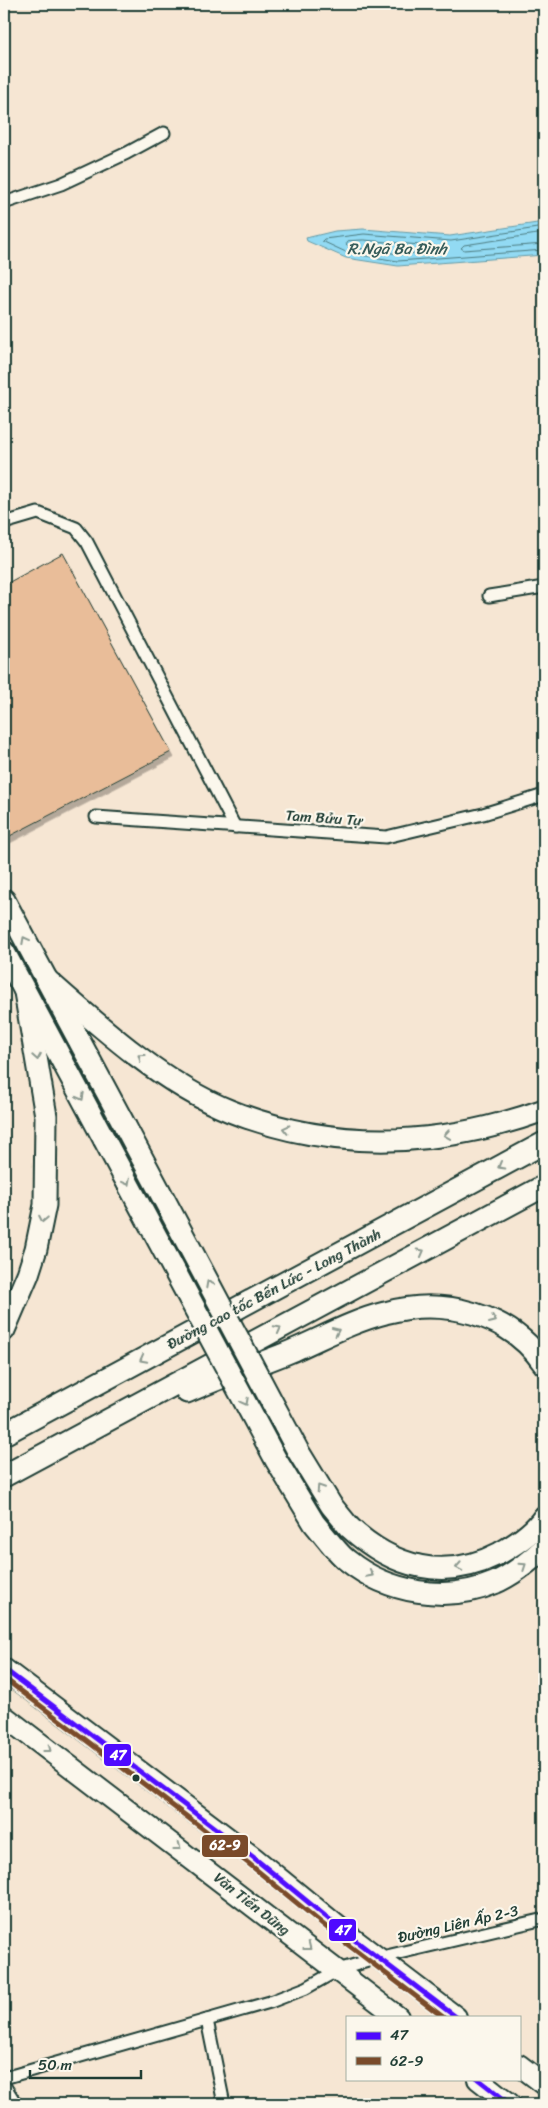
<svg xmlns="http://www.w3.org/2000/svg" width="548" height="2108" font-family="Sriracha,sans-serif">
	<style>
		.water { fill: #92daf3; stroke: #649ba7 }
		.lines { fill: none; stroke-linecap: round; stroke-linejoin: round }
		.shore { stroke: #4d7c80; stroke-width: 1 }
		.building { fill: #e9bd99; stroke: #1f3d34; filter: url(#shadow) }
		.minor-casing { stroke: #1f3d34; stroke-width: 15 }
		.trunk-casing { stroke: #1f3d34; stroke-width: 24 }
		.motorway-casing { stroke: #1f3d34; stroke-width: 25 }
		.minor { stroke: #fbf7ec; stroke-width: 11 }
		.trunk { stroke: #fbf7ec; stroke-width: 20 }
		.motorway { stroke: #fbf7ec; stroke-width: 21 }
		.motorway-bridge-casing { stroke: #1f3d34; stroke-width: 25; stroke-linecap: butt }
		.motorway-bridge { stroke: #fbf7ec; stroke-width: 21 }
		.bus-1-casing { stroke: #fbf7ec; stroke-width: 9 }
		.bus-2-casing { stroke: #fbf7ec; stroke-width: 9 }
		.bus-1 { stroke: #4f0aff; stroke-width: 5 }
		.bus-2 { stroke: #7a4b2a; stroke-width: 5 }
		.oneway { stroke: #8d9a90 }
		.bus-dot { fill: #1f3d34; stroke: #fbf7ec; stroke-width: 2 }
		.labels { text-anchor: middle; stroke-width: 4.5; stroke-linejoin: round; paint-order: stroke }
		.street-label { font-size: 15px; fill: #1f3d34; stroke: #fbf7ec }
		.water-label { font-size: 16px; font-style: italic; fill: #365c5a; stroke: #fbf7ec }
		.line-badge { stroke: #fbf7ec; stroke-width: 2 }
		.badge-label { font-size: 14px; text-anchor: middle; font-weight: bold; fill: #fff }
	</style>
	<defs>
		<filter id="shadow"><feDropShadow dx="3" dy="5.5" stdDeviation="0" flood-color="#0004"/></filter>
	</defs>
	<rect width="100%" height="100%" fill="#f6e6d3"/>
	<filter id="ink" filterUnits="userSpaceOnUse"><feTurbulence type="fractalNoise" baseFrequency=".02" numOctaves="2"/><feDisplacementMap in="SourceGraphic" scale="10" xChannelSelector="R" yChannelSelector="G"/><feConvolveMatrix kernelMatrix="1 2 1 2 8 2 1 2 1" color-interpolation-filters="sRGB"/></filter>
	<g filter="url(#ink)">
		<path class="water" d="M544,222V255L398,266L346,258L307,241L306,238L335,231L363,229L450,236Z"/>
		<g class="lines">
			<g class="shore">
				<path d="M544,227L451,241L364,234L324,239L322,241L348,253L398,261L544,250"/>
				<path d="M544,233L464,245L461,248L464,250L544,244"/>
				<path d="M364,240L442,247L444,250L442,252L399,254L349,247L346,244L348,241Z"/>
			</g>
		</g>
		<path class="building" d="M63,553L171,752L4,839V585Z"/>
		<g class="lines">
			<g class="minor-casing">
				<g id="minor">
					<path d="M4,203L61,184L127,153L164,133"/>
					<path d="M4,523L38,513L76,528L87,542L235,827"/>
					<path d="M489,596L544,587"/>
					<path d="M96,817L386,837L483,814L544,795"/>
					<path d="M207,2020L224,2104"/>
					<path d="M4,2078L270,2002L306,1988L338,1970L378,1958L544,1919"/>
					<path d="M4,2085L16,2104"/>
				</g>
			</g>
			<g class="trunk-casing">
				<g id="trunk">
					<path d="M4,1669L253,1857L352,1938L456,2017"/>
					<path d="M4,1716L398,2017"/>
					<path d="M519,2065L544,2084"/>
					<path d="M478,2079L510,2104"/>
				</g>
			</g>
			<g class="motorway-casing">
				<g id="motorway">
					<path d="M4,900L125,1126"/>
					<path d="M4,952L104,1139"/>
					<path d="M46,979C98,1025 164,1085 230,1111C334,1152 439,1148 544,1110"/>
					<path d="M4,1330L28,1274L36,1249L45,1205L46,1116L25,992"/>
					<path d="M187,1392C222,1376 259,1365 294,1350C324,1337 353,1321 385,1313C443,1297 509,1313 544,1364"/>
					<path d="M4,1434L544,1143"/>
					<path d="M4,1476L544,1186"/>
					<path d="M349,1527C393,1568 445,1582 500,1553C516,1544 534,1532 544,1517"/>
					<path d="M332,1545C337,1550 342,1557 348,1561C388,1593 447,1603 494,1583C513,1575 530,1561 544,1548"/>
				</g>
			</g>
			<use href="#minor" class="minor"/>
			<use href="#trunk" class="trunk"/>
			<use href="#motorway" class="motorway"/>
			<g class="motorway-bridge-casing">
				<g id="motorway-bridge">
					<path d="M125,1126L298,1451L331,1505L349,1527"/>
					<path d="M104,1139L276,1460L314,1523L332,1545"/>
				</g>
			</g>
			<use href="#motorway-bridge" class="motorway-bridge"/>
			<g class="bus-1-casing">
				<g id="bus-1">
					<path d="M4,1669L253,1857L352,1938L456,2017"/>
					<path d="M478,2079L510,2104"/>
				</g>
			</g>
			<g class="bus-2-casing">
				<path id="bus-2" d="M4,1678L248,1863L347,1944L443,2017"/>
			</g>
			<use href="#bus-1" class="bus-1"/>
			<use href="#bus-2" class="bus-2"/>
		</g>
		<defs><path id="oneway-chevron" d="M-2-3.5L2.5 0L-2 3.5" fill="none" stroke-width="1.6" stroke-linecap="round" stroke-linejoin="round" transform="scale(1.25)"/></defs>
		<g class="oneway">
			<use href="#oneway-chevron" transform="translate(25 940) rotate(-118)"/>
			<use href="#oneway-chevron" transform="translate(37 1057) rotate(80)"/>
			<use href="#oneway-chevron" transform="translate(141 1057) rotate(-144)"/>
			<use href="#oneway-chevron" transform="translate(81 1097) rotate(62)"/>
			<use href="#oneway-chevron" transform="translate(286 1129) rotate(-167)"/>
			<use href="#oneway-chevron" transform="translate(447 1135) rotate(171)"/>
			<use href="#oneway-chevron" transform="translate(501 1166) rotate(151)"/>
			<use href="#oneway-chevron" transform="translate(127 1182) rotate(62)"/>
			<use href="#oneway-chevron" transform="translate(43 1219) rotate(101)"/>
			<use href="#oneway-chevron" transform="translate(421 1252) rotate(-29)"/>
			<use href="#oneway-chevron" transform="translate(209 1284) rotate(-118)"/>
			<use href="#oneway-chevron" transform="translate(493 1320) rotate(23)"/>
			<use href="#oneway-chevron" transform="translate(278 1329) rotate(-28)"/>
			<use href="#oneway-chevron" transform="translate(336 1331) rotate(-25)"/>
			<use href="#oneway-chevron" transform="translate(143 1359) rotate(152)"/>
			<use href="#oneway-chevron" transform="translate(245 1402) rotate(62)"/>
			<use href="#oneway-chevron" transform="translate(320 1488) rotate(-123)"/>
			<use href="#oneway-chevron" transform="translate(523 1566) rotate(-34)"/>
			<use href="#oneway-chevron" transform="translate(459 1567) rotate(169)"/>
			<use href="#oneway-chevron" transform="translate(370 1574) rotate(28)"/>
			<use href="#oneway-chevron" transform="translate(48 1749) rotate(37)"/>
			<use href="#oneway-chevron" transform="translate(178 1847) rotate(37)"/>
			<use href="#oneway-chevron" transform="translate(308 1947) rotate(38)"/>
		</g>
	</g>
	<circle class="bus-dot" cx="136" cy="1778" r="4.5"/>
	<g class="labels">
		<g class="street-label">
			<text transform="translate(324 818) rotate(4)" y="5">Tam Bửu Tự</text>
			<text transform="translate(274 1289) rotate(-28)" y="5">Đường cao tốc Bến Lức - Long Thành</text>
			<text transform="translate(252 1904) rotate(38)" y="5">Văn Tiến Dũng</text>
			<text transform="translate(458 1924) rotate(-13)" y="5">Đường Liên Ấp 2-3</text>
		</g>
		<g class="water-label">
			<text x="397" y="254">R.Ngã Ba Đình</text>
		</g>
	</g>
	<g class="line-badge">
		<rect x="103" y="1743" width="29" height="24" rx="5" fill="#4f0aff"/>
		<rect x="201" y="1834" width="48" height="24" rx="5" fill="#7a4b2a"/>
		<rect x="328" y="1918" width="29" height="24" rx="5" fill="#4f0aff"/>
	</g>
	<g class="badge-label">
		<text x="118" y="1760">47</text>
		<text x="225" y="1850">62-9</text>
		<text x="343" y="1935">47</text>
	</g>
	<rect width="548" height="2108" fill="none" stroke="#fbf7ec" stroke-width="20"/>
	<rect x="10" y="10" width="528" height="2088" fill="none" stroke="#1f3d34" stroke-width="2" filter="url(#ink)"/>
	<rect x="346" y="2016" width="175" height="65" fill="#fbf7ec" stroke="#a3ada2"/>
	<rect x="356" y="2032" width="25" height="8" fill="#4f0aff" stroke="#a3ada2"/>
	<text x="390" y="2040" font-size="15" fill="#1f3d34">47</text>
	<rect x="356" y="2057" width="25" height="8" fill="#7a4b2a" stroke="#a3ada2"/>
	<text x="390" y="2066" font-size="15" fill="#1f3d34">62-9</text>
	<path d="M30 2070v8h111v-8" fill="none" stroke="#1f3d34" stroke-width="2.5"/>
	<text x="38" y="2070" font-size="15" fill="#1f3d34" stroke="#fbf7ec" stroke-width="4" paint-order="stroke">50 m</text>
</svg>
